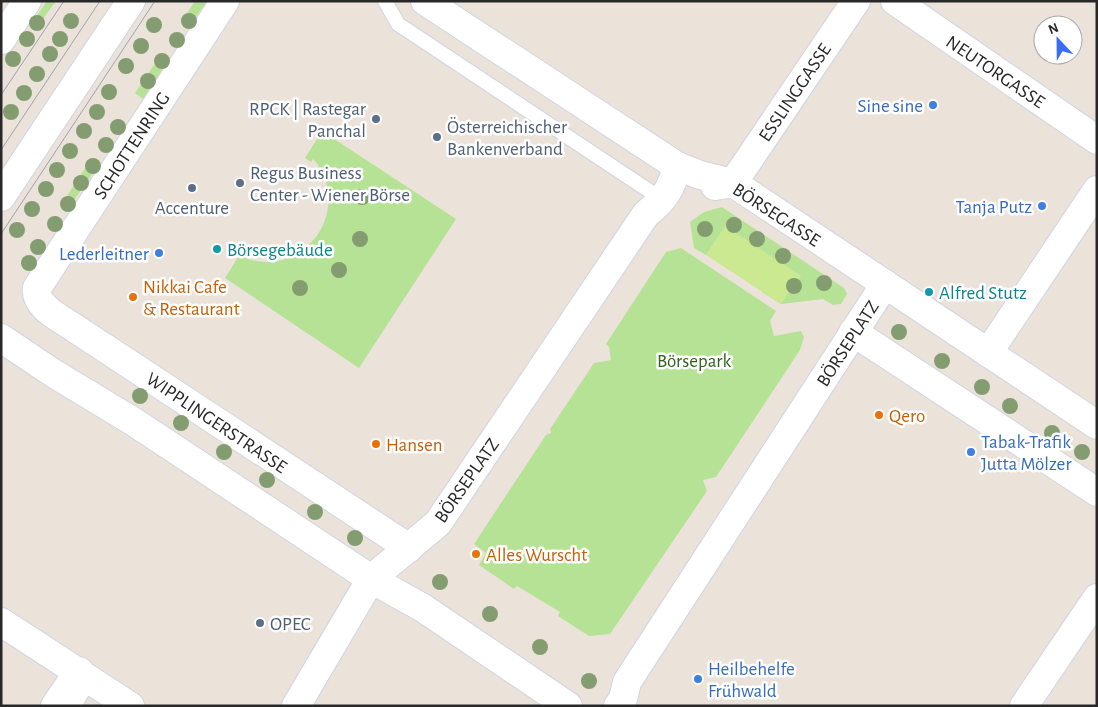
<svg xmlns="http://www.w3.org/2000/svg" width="1098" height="707" font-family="'Alegreya Sans',sans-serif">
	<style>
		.green { fill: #b6e296 }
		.pitch { fill: #cbe991 }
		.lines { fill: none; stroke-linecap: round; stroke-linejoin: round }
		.lane-casing { stroke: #cfd4e1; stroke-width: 16 }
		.street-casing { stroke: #cfd4e1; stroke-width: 30 }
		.secondary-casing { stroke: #cfd4e1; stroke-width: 30 }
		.lane { stroke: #fff; stroke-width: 14 }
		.street { stroke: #fff; stroke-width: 28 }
		.secondary { stroke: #fff; stroke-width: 28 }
		.tram { stroke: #9da2b3; stroke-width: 1 }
		.tree { fill: #849d70 }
		.shop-dot { fill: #3f7fe0; stroke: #fff; stroke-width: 2 }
		.service-dot { fill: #5c6f8a; stroke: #fff; stroke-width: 2 }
		.culture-dot { fill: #0f9aa8; stroke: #fff; stroke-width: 2 }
		.food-dot { fill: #e8710a; stroke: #fff; stroke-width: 2 }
		.labels { text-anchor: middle; stroke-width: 5; stroke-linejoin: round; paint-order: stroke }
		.street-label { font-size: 19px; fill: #282828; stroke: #fff }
		.shop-label { font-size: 19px; fill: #366cbe; stroke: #fff; text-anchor: end }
		.service-label { font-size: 19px; fill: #4e5e75; stroke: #fff; text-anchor: start }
		.culture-label { font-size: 19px; fill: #0d838f; stroke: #fff; text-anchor: start }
		.food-label { font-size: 19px; fill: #c56008; stroke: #fff; text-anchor: start }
		.park-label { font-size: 19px; fill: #2f641a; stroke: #fff }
	</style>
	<rect width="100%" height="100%" fill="#ebe2da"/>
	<g class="green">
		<path d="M47,1H56L35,30L31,24Z"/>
		<path d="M195,1H207L189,27L182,21Z"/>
		<path d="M162,53L170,58L143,99L135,93Z"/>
		<path d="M322,131L456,219L359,368L225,278L242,251L250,256L248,259C305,277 352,211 316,162L313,159L311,162L305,158Z"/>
		<path d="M91,159L98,166L67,210L61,205Z"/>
		<path d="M722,207L844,288L847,294L841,304L833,305L823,299L781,304L762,292L725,227L706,255L694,248L690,222L704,212Z"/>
		<path d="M681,248L776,311L770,321L774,336L801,331L804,337L800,350L716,477L703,480L707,491L610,634L589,636L558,616L560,612L517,586L514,589L479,565L486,553L474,544L546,435L551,433L550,429L594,363L611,360L609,347L606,344L666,252Z"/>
	</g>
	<path class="pitch" d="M725,226L801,276L781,304L706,255Z"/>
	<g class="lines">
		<g class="lane-casing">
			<g id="lane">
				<path d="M385,1L398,24L663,200"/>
				<path d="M74,706L90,679"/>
			</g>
		</g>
		<g class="street-casing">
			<g id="street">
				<path d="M225,1L37,288C34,307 62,319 76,329L409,548"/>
				<path d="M425,1L677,166L700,175L733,183L1097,425"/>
				<path d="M895,1L1097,140"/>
				<path d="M1,40L27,1"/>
				<path d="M715,186L733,183L856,1"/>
				<path d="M853,332L1097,492"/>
				<path d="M1,338L53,373L134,422L371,579L423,608L568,706"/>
				<path d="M988,353L1097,190"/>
				<path d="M1,622L130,706"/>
				<path d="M55,706L79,671"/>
				<path d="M296,706L371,579L438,523L646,214C664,200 672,188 677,166"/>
				<path d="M618,706L623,699L627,682L885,284"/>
				<path d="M1024,706L1097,598"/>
			</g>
		</g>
		<g class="secondary-casing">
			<path id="secondary" d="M1,197L131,1"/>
		</g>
		<use href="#lane" class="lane"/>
		<use href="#street" class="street"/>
		<use href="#secondary" class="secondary"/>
		<g class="tram">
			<path d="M1,95L64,1"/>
			<path d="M1,150L100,1"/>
			<path d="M1,234L155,1"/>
		</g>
	</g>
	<g class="tree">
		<circle cx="71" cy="21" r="8"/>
		<circle cx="189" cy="21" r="8"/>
		<circle cx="37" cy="23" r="8"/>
		<circle cx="154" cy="25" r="8"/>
		<circle cx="27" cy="39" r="8"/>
		<circle cx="60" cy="39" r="8"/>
		<circle cx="177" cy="40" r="8"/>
		<circle cx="141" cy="46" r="8"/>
		<circle cx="50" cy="54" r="8"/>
		<circle cx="13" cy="59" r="8"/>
		<circle cx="162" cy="61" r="8"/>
		<circle cx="126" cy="66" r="8"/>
		<circle cx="37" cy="74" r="8"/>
		<circle cx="148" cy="81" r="8"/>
		<circle cx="109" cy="92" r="8"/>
		<circle cx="24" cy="93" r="8"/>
		<circle cx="11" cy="112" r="8"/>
		<circle cx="97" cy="112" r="8"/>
		<circle cx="118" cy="127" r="8"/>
		<circle cx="84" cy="131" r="8"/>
		<circle cx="106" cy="145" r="8"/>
		<circle cx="70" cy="151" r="8"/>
		<circle cx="93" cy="166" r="8"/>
		<circle cx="57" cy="170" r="8"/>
		<circle cx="81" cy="183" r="8"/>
		<circle cx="46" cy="189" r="8"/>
		<circle cx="362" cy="197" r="8"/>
		<circle cx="68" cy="204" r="8"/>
		<circle cx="32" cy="209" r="8"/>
		<circle cx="55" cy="224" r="8"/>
		<circle cx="734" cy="225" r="8"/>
		<circle cx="705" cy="229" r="8"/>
		<circle cx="17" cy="230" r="8"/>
		<circle cx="360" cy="239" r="8"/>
		<circle cx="757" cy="239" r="8"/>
		<circle cx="38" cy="247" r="8"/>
		<circle cx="783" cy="256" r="8"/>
		<circle cx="29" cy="263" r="8"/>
		<circle cx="339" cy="270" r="8"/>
		<circle cx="824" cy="283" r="8"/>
		<circle cx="794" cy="286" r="8"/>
		<circle cx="300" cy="288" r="8"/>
		<circle cx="899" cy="332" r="8"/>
		<circle cx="942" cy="361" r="8"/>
		<circle cx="982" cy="387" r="8"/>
		<circle cx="140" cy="396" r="8"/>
		<circle cx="1010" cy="406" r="8"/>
		<circle cx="181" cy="423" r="8"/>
		<circle cx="1052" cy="433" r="8"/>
		<circle cx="224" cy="452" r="8"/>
		<circle cx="1082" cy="452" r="8"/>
		<circle cx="267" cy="480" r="8"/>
		<circle cx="315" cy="512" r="8"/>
		<circle cx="355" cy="538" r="8"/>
		<circle cx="440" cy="582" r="8"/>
		<circle cx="490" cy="614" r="8"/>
		<circle cx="540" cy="647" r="8"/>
		<circle cx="589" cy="681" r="8"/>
	</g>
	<g class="shop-dot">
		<circle cx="933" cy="105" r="5"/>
		<circle cx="1042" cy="206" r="5"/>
		<circle cx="159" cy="253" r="5"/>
		<circle cx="971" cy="452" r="5"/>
		<circle cx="698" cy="679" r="5"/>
	</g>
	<g class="service-dot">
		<circle cx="376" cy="119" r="5"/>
		<circle cx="437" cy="137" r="5"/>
		<circle cx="240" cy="183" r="5"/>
		<circle cx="192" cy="188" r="5"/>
		<circle cx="260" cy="623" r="5"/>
	</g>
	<g class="culture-dot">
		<circle cx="217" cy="249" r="5"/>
		<circle cx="929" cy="292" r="5"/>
	</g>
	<g class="food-dot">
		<circle cx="133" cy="297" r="5"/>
		<circle cx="879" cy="415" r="5"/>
		<circle cx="376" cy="444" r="5"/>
		<circle cx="476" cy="554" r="5"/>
	</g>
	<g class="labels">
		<g class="street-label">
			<text transform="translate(996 71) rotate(34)" y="7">NEUTORGASSE</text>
			<text transform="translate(794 92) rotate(-56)" y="7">ESSLINGGASSE</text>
			<text transform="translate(131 145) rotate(-57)" y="7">SCHOTTENRING</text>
			<text transform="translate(777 214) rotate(33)" y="7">BÖRSEGASSE</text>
			<text transform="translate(847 343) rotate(-57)" y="7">BÖRSEPLATZ</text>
			<text transform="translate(217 422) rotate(34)" y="7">WIPPLINGERSTRASSE</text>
			<text transform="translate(466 480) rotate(-55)" y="7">BÖRSEPLATZ</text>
		</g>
		<g class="shop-label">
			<text x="923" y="112">Sine sine</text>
			<text x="1032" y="213">Tanja Putz</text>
			<text x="149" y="260">Lederleitner</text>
			<text x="981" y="448" text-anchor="start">Tabak-Trafik<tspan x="981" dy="22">Jutta Mölzer</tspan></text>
			<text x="708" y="675" text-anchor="start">Heilbehelfe<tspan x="708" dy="22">Frühwald</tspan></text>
		</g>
		<g class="service-label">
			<text x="366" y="115" text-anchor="end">RPCK | Rastegar<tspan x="366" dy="22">Panchal</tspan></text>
			<text x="447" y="133">Österreichischer<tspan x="447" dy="22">Bankenverband</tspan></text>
			<text x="250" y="179">Regus Business<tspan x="250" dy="22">Center - Wiener Börse</tspan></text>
			<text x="192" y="214" text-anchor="middle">Accenture</text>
			<text x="270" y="630">OPEC</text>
		</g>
		<g class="culture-label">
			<text x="227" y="256">Börsegebäude</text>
			<text x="939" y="299">Alfred Stutz</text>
		</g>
		<g class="food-label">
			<text x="143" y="293">Nikkai Cafe<tspan x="143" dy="22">&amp; Restaurant</tspan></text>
			<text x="889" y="422">Qero</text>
			<text x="386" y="451">Hansen</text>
			<text x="486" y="561">Alles Wurscht</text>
		</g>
		<g class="park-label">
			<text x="694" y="367">Börsepark</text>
		</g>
	</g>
	<rect width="1098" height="707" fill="none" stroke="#282828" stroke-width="5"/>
	<g transform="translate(1058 40) rotate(338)"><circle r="24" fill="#ffffff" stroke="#a9a9a9"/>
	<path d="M0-4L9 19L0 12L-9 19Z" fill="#396cf8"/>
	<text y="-8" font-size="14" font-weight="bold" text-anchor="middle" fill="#282828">N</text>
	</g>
</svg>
